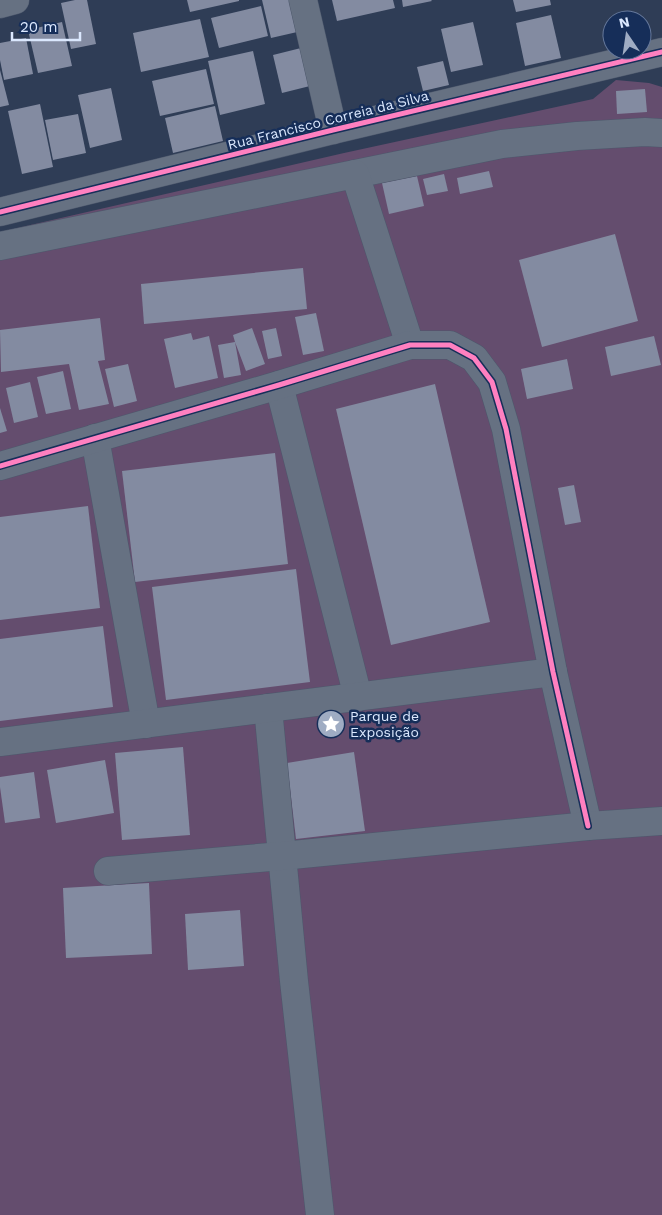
<svg xmlns="http://www.w3.org/2000/svg" width="662" height="1215" font-family="'Work Sans',sans-serif">
	<style>
		.green { fill: #644d6e }
		.building { fill: #838ba1 }
		.lines { fill: none; stroke-linecap: round; stroke-linejoin: round }
		.minor-casing { stroke: #4d586c; stroke-width: 29 }
		.minor { stroke: #667182; stroke-width: 28 }
		.cycleway-casing { stroke: #162e59; stroke-width: 8 }
		.cycleway { stroke: #ff80c0; stroke-width: 5 }
		.labels { text-anchor: middle; stroke-width: 5; stroke-linejoin: round; paint-order: stroke }
		.street-label { font-size: 14px; fill: #dbe8fe; stroke: #162e59 }
		.poi-label { font-size: 14px; fill: #dbe8fe; stroke: #162e59; text-anchor: start }
	</style>
	<rect width="100%" height="100%" fill="#2f3d56"/>
	<path class="green" d="M616,80L649,83L662,87V1215H0V232L344,153L593,99Z"/>
	<g class="building">
		<path d="M75,0H87L96,44L71,49L61,3Z"/>
		<path d="M187,0H239V1L190,12Z"/>
		<path d="M262,0H298L306,30L271,38Z"/>
		<path d="M332,0H393L395,8L337,21Z"/>
		<path d="M402,0H431L432,1L403,7Z"/>
		<path d="M513,0H550L551,5L516,12Z"/>
		<path d="M261,6L268,36L219,48L211,18Z"/>
		<path d="M551,15L561,58L525,66L516,23Z"/>
		<path d="M200,19L209,57L141,72L133,33Z"/>
		<path d="M62,22L72,66L38,73L28,30Z"/>
		<path d="M473,22L483,65L451,72L441,29Z"/>
		<path d="M26,38L33,74L4,80L0,60V43Z"/>
		<path d="M305,47L314,85L282,93L273,55Z"/>
		<path d="M253,51L265,104L220,115L208,61Z"/>
		<path d="M443,61L449,85L423,91L417,67Z"/>
		<path d="M206,69L214,104L160,116L152,81Z"/>
		<path d="M0,70L9,105L0,107Z"/>
		<path d="M111,88L122,140L90,148L78,95Z"/>
		<path d="M645,89L647,112L617,114L616,91Z"/>
		<path d="M40,104L53,167L22,174L8,111Z"/>
		<path d="M215,106L223,141L173,153L165,118Z"/>
		<path d="M78,114L86,153L53,160L45,120Z"/>
		<path d="M489,171L493,187L460,194L457,178Z"/>
		<path d="M444,174L448,191L427,195L423,179Z"/>
		<path d="M417,176L424,206L389,214L382,183Z"/>
		<path d="M615,234L638,321L542,347L519,260Z"/>
		<path d="M303,268L307,309L144,324L141,284Z"/>
		<path d="M316,313L324,351L303,355L295,317Z"/>
		<path d="M100,318L105,360L98,361L109,404L79,410L69,364L1,372L0,330Z"/>
		<path d="M252,328L265,364L246,371L235,342L241,375L224,378L218,345L235,342L233,335Z"/>
		<path d="M276,328L282,356L268,359L262,331Z"/>
		<path d="M191,333L193,340L209,336L218,378L175,388L164,339Z"/>
		<path d="M654,336L661,365L611,376L605,347Z"/>
		<path d="M567,359L573,389L527,399L521,369Z"/>
		<path d="M128,364L137,401L114,407L105,369Z"/>
		<path d="M63,371L71,409L46,414L37,377Z"/>
		<path d="M30,382L38,417L14,423L6,388Z"/>
		<path d="M435,384L490,622L391,645L336,409Z"/>
		<path d="M0,408L7,431L0,433Z"/>
		<path d="M275,453L288,564L135,582L122,471Z"/>
		<path d="M574,485L581,522L565,525L558,488Z"/>
		<path d="M88,506L100,608L0,620V517Z"/>
		<path d="M296,569L310,682L166,700L152,587Z"/>
		<path d="M103,626L113,707L0,721V639Z"/>
		<path d="M183,747L190,835L122,840L115,753Z"/>
		<path d="M354,752L365,831L296,839L287,763Z"/>
		<path d="M105,760L114,813L56,823L47,770Z"/>
		<path d="M34,772L40,818L5,823L0,787V777Z"/>
		<path d="M149,883L152,954L66,958L63,888Z"/>
		<path d="M240,910L244,966L188,970L185,914Z"/>
	</g>
	<g class="lines">
		<g class="minor-casing">
			<g id="minor">
				<path d="M303,0L333,130"/>
				<path d="M0,4L15,0"/>
				<path d="M355,174L502,144L577,136L645,132L662,133"/>
				<path d="M0,212L333,130L662,52"/>
				<path d="M0,246L355,174L410,345"/>
				<path d="M279,385L358,697"/>
				<path d="M95,438L146,724"/>
				<path d="M0,466L279,385L410,345H450L474,358L492,382L506,429L553,672L588,826"/>
				<path d="M268,708L294,981L320,1215"/>
				<path d="M0,742L553,672"/>
				<path d="M108,871L282,856L588,826L662,821"/>
			</g>
		</g>
		<use href="#minor" class="minor"/>
		<g class="cycleway-casing">
			<g id="cycleway">
				<path d="M0,212L333,130L662,52"/>
				<path d="M0,466L279,385L410,345H450L474,358L492,382L506,429L553,672L588,826"/>
			</g>
		</g>
		<use href="#cycleway" class="cycleway"/>
	</g>
	<defs>
		<g id="sight-disc" transform="scale(1.4375)"><circle r="9.5" fill="#9facc3" stroke="#162e59"/><path d="M0-6L1.8-2.2L6-1.7L2.9 1.2L3.7 5.4L0 3.3L-3.7 5.4L-2.9 1.2L-6-1.7L-1.8-2.2Z" fill="#fff"/></g>
	</defs>
	<g fill-rule="evenodd">
		<use href="#sight-disc" x="331" y="724"/>
	</g>
	<g class="labels">
		<g class="street-label">
			<text transform="translate(328 120) rotate(-14)" y="5">Rua Francisco Correia da Silva</text>
		</g>
		<g class="poi-label">
			<text x="350" y="721">Parque de<tspan x="350" dy="16">Exposição</tspan></text>
		</g>
	</g>
	<g transform="translate(627 35) rotate(347)"><circle r="24" fill="#162e59" stroke="#65789b"/>
	<path d="M0-4L9 19L0 12L-9 19Z" fill="#9facc3"/>
	<text y="-8" font-size="14" font-weight="bold" text-anchor="middle" fill="#dbe8fe">N</text>
	</g>
	<path d="M12 32v8h68v-8" fill="none" stroke="#dbe8fe" stroke-width="2.5"/>
	<text x="20" y="32" font-size="15" fill="#dbe8fe" stroke="#162e59" stroke-width="4" paint-order="stroke">20 m</text>
</svg>
